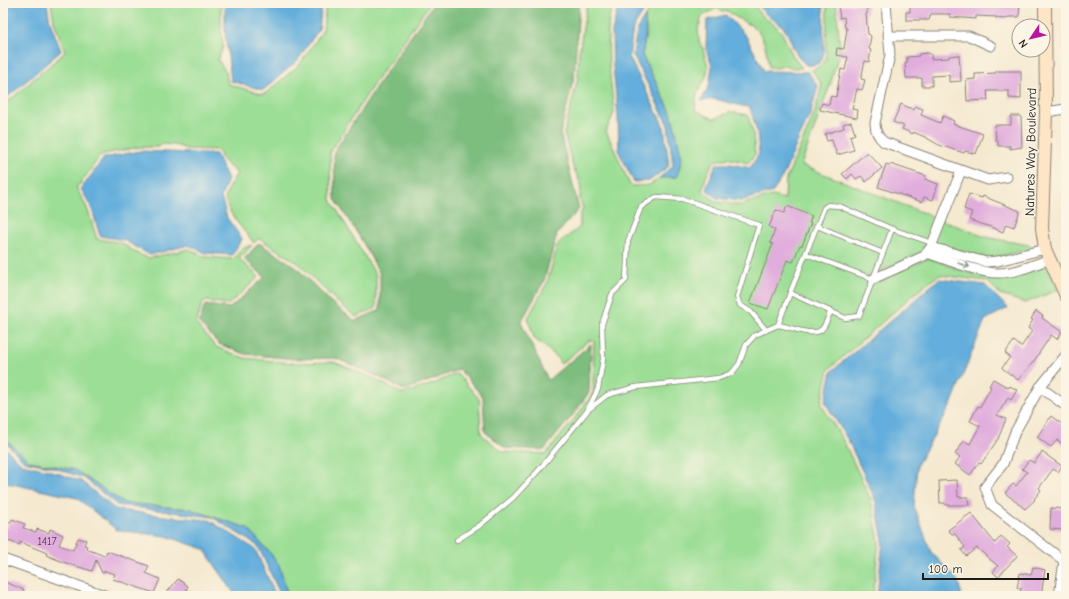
<svg xmlns="http://www.w3.org/2000/svg" width="1069" height="599" font-family="'Comic Neue',sans-serif">
	<style>
		.green { fill: #9cde95; stroke: #5c7d58 }
		.forest { fill: #7dbd7e; stroke: #4c6c4d }
		.water { fill: #64aedc; stroke: #40657c }
		.building { fill: #e1addd }
		.lines { fill: none; stroke-linecap: round; stroke-linejoin: round }
		.lane-casing { stroke: #888276; stroke-width: 6 }
		.street-casing { stroke: #888276; stroke-width: 11 }
		.secondary-casing { stroke: #888276; stroke-width: 14 }
		.lane { stroke: #fff; stroke-width: 4.5 }
		.street { stroke: #fff; stroke-width: 9 }
		.secondary { stroke: #fde5c5; stroke-width: 12 }
		.oneway { stroke: #999 }
		.labels { text-anchor: middle; stroke-width: 3; stroke-linejoin: round; paint-order: stroke }
		.number-label { font-size: 11px; fill: #4d404c }
		.street-label { font-size: 13px; fill: #1c1c1c; stroke: #fcf5e5 }
	</style>
	<rect width="100%" height="100%" fill="#fcf5e5"/>
	<filter id="ink" filterUnits="userSpaceOnUse"><feTurbulence type="fractalNoise" baseFrequency=".025" numOctaves="2"/><feDisplacementMap in="SourceGraphic" scale="8" xChannelSelector="R" yChannelSelector="G"/><feConvolveMatrix kernelMatrix="1 2 1 2 8 2 1 2 1" color-interpolation-filters="sRGB"/></filter>
	<filter id="wash" filterUnits="userSpaceOnUse"><feTurbulence type="fractalNoise" baseFrequency=".012" numOctaves="4" result="noise"/><feDisplacementMap in="SourceGraphic" scale="16" xChannelSelector="R" yChannelSelector="G"/><feGaussianBlur stdDeviation="0.9" result="paint"/><feColorMatrix in="noise" values="0 0 0 0 0 0 0 0 0 0 0 0 0 0 0 0 0 1.4 0 .05"/><feComposite in="paint" operator="in"/></filter>
	<g filter="url(#wash)">
		<rect width="100%" height="100%" fill="#f5e9d0"/>
		<path class="green" d="M51,3H221V32L223,47L218,60L226,72L228,84L262,94L266,93L300,64L323,30L326,3H430L375,82L330,152L331,200L376,275V308L356,317L335,300L298,263L260,239H258L254,243C246,232 222,208 226,195C228,187 233,180 237,173L224,162L218,150L187,149L175,145L163,144L158,147H140L103,154L100,156L80,184L76,187L87,208L97,239L122,243L138,254L149,258L189,249L205,257L232,259L235,258L241,249L252,245L240,258V260L259,277L229,304L206,301H204L202,304L196,324L216,347L244,358L293,363L334,362L373,378L403,394L433,384L457,373L479,399L481,433L482,435L503,452L546,454L579,413L593,393L594,341L592,340L588,341L561,364L556,356L534,338L528,318L547,283L558,244L580,227V214L583,209L580,198L581,184L573,167L564,133L578,78L579,53L587,3H614L609,17L608,32L609,66L614,113L606,131L630,185L634,186L650,185L659,178L676,177L682,158L671,112L642,55L646,33L645,16L657,3H755C757,16 769,19 778,28C784,34 786,42 790,50C793,57 798,62 802,68H789L787,65L777,68L769,67C767,55 766,38 755,28C748,22 736,19 728,11L723,12L717,8L702,16L698,29L699,42L702,47L708,66L706,77L697,94L695,110L714,119L730,112L748,115L753,133L755,154L748,163L727,158C722,161 717,159 713,162L706,177L702,190L716,202L739,205L772,196L785,199L786,179L814,115L822,85L812,70L819,67L826,59L827,3H836L840,48L831,82L801,165L985,237L1039,247L998,257L987,258L934,243L927,245L922,252L867,277L870,285L928,258C946,264 982,279 999,278C1015,276 1031,270 1047,265L1058,290L1025,303L1001,295L987,281L939,275L913,295L829,369L821,404L844,442L871,500L879,541L873,596H288L279,565L271,554L247,528L190,509L124,503L75,470L29,461L8,442L3,441V106L65,52L54,21Z"/>
		<path class="forest" d="M434,3H579L574,78L560,133L579,209L557,234L544,281L521,322L548,380L591,344L589,392L576,411L544,450L505,448L485,432L483,397L459,369L432,380L404,390L375,375L335,358L294,359L245,354L219,344L199,323L205,305L230,308L265,277L244,259L259,243L296,267L332,303L355,321L380,310V274L361,239L335,199L334,152L378,84Z"/>
		<g class="water">
			<path d="M3,3H47L50,22L61,51L3,101Z"/>
			<path d="M225,3H322L319,29L297,61L263,90L231,81L225,31Z"/>
			<path d="M619,3H651L646,8L633,28L629,57L664,127L669,166L649,181L634,182L619,152L618,116L613,66L612,32Z"/>
			<path d="M759,3H823L824,51C822,63 818,66 806,65C801,60 796,54 793,47C790,39 787,31 781,25C773,18 761,14 759,3Z"/>
			<path d="M726,15L746,36L764,71L808,72L818,86L810,115L799,138L785,172L773,192L740,201L717,198L706,189L716,164H730L750,168L759,154L757,132L750,107L742,106L715,99L701,101L709,86L712,66L706,49L707,20Z"/>
			<path d="M645,16L646,33L642,55L671,112L682,158L677,177L659,178L673,166L668,125L633,55L637,29Z"/>
			<path d="M140,151L216,154L228,179L221,197L227,218L242,239L232,255L206,253L188,245L150,255L124,240L100,236L91,206L81,189L104,158Z"/>
			<path d="M939,279L985,285L1008,308L985,320L951,405L917,465L914,506L931,552L958,581L962,596H877L883,540L875,499L848,440L825,402L832,371Z"/>
			<path d="M4,441L8,442L29,461L75,470L124,503L190,509L247,528L271,554L279,565L288,596H281L258,546L212,517L117,505L84,478L49,466L24,461Z"/>
			<path d="M3,446L22,464L48,470L81,481L115,509L164,516L209,520L255,549L276,596H236L204,549L166,536L117,530L77,498L3,482Z"/>
		</g>
		<g id="blocks">
			<g class="building">
				<path d="M867,3V14H866L868,34L870,35L871,36L869,49L871,50L869,62L865,61L861,79L865,80L863,87L862,90L857,89L852,109L858,110L857,118L820,110L822,103L829,105L831,96L836,97L841,69L845,70L848,57L836,55L837,48L844,49L847,28H845L844,17L840,18L838,6Z"/>
				<path d="M910,3H1020L1019,17H1008V18L1004,19L996,18L997,17L976,16V19L950,17V14H931L929,20H906V12H910Z"/>
				<path d="M927,53L931,54V59L949,58V56L959,55L961,81L949,82V75L932,76V86H922V78H906L905,63H907V57L919,56V54Z"/>
				<path d="M996,71H1021V99L1009,98V91H987L988,100L967,101L966,80L975,79V74L996,73Z"/>
				<path d="M901,104L914,110L915,106L923,109L921,115L940,123L943,116L954,121L953,124L983,134L976,154L965,151L964,153L939,145L925,137L913,132V134L902,129L904,126L893,122Z"/>
				<path d="M1011,116H1021L1022,147L1010,149V146H998V141H996L995,125H1011Z"/>
				<path d="M851,122L855,134L850,136L854,150L837,155L832,140L827,141L825,134L844,128L843,124Z"/>
				<path d="M867,152L882,168L866,182L861,176L856,179L852,174L847,179L842,174Z"/>
				<path d="M886,164L889,165L890,164L926,176L925,179L938,184L933,200L924,197L922,202L878,187Z"/>
				<path d="M969,194L982,198L983,196L990,199L1020,211L1014,227L1006,224L1003,232L991,227L969,220L972,212L964,209Z"/>
				<path d="M787,206L812,216L809,223H811L802,246L800,245L793,262L787,260L768,309L750,303L773,244L770,243L775,230L769,227L776,210L784,213Z"/>
				<path d="M1036,311L1043,316L1042,318L1062,332L1057,339L1051,335L1034,361L1018,380L1002,368L1010,357L1005,353L1014,341L1021,347L1032,331L1028,328L1033,320L1031,319Z"/>
				<path d="M993,379L1009,388L1010,386L1017,390L1011,400L1008,398L997,415L1006,419L998,439L981,464L979,463L970,475L955,464L960,457L955,454L964,441L970,444L980,426L970,421L978,406L980,407L991,387L989,386Z"/>
				<path d="M1051,416L1066,427V446L1057,440L1051,447L1037,437Z"/>
				<path d="M1042,452L1062,466L1058,472L1053,469L1039,488L1041,490L1034,499L1035,500L1025,509L1005,493L1013,484L1016,486L1027,472L1022,469L1029,460L1034,463Z"/>
				<path d="M957,480L958,497H968L969,505H947L944,503H940L939,481Z"/>
				<path d="M1051,508L1066,509V530L1050,529Z"/>
				<path d="M971,513L995,543L1001,536L1010,544L1007,547L1017,556L998,577L993,572L998,566L977,548L966,556L961,550L965,547L955,534H952L948,530Z"/>
				<path d="M12,519L25,524L23,528L36,532L37,529L49,533L50,529L63,535L59,545L73,550L78,538L86,540L84,545L87,546L86,549L105,556L107,551L149,566L146,573L160,579L154,593L113,579L115,574L105,571L102,573L96,560L92,571L63,562L46,555L47,553L20,542V545L17,544L3,539V527L6,529L9,522L11,523Z"/>
				<path d="M1033,567L1045,570L1041,596H1020L1021,588H1017L1020,573L1031,575Z"/>
				<path d="M178,579L188,586L186,589L195,596H164Z"/>
				<path d="M3,581L24,590L22,596H3Z"/>
			</g>
		</g>
	</g>
	<g filter="url(#ink)">
		<use href="#blocks" fill-opacity="0" stroke="#888276" stroke-width="1"/>
		<g class="lines">
			<g class="lane-casing">
				<g id="lane">
					<path d="M817,226L883,253"/>
					<path d="M806,254L873,279"/>
					<path d="M790,293L824,208L828,205L839,206L892,229"/>
					<path d="M778,325C789,326 814,338 822,329C826,325 828,316 831,311"/>
					<path d="M588,409L598,389L603,359L602,324L612,294L626,280L628,241L641,207L656,197L683,199L759,225L737,297L740,305L751,312L766,330"/>
					<path d="M457,540L479,526L513,498L538,471L588,410L607,395L636,387L719,378L732,373L739,364L746,345L755,335L778,325L790,293L845,318L859,316L892,229L932,243"/>
				</g>
			</g>
			<g class="street-casing">
				<g id="street">
					<path d="M886,3L890,55L875,123C875,131 878,137 884,142L988,180L1007,177"/>
					<path d="M888,36H969L991,46"/>
					<path d="M1046,112L1066,109"/>
					<path d="M931,247L986,262L998,261L1045,249"/>
					<path d="M927,253C946,259 981,274 999,273C1016,273 1033,265 1050,259"/>
					<path d="M873,279L924,256L931,247L961,171"/>
					<path d="M1040,387L1066,406"/>
					<path d="M3,559L107,596"/>
					<path d="M1064,561L992,505L985,487L1003,464L1015,432L1040,387L1066,355"/>
					<path d="M1059,596L1064,561L1066,558"/>
				</g>
			</g>
			<g class="secondary-casing">
				<path id="secondary" d="M1045,3L1046,112L1042,228L1045,249L1066,296"/>
			</g>
			<use href="#lane" class="lane"/>
			<use href="#street" class="street"/>
			<use href="#secondary" class="secondary"/>
		</g>
		<defs><path id="oneway-shaft" d="M-6 0H5M1.5-3L5.5 0L1.5 3" fill="none" stroke-width="1.6" stroke-linecap="round" stroke-linejoin="round"/></defs>
		<use class="oneway" href="#oneway-shaft" transform="translate(964 265) rotate(18)"/>
	</g>
	<g class="labels">
		<g class="number-label">
			<text x="47" y="545">1417</text>
		</g>
		<g class="street-label">
			<text transform="translate(1030 152) rotate(-89)" y="5">Natures Way Boulevard</text>
		</g>
	</g>
	<rect width="1069" height="599" fill="none" stroke="#fcf5e5" stroke-width="16"/>
	<g transform="translate(1031 38) rotate(235)"><circle r="19" fill="#fcf5e5" stroke="#a29e95"/>
	<path d="M0-3L7 15L0 10L-7 15Z" fill="#b5179e"/>
	<text y="-6" font-size="11" font-weight="bold" text-anchor="middle" fill="#1c1c1c">N</text>
	</g>
	<path d="M923 573v6h125v-6" fill="none" stroke="#1c1c1c" stroke-width="2"/>
	<text x="929" y="573" font-size="12" fill="#1c1c1c" stroke="#fcf5e5" stroke-width="3" paint-order="stroke">100 m</text>
</svg>
